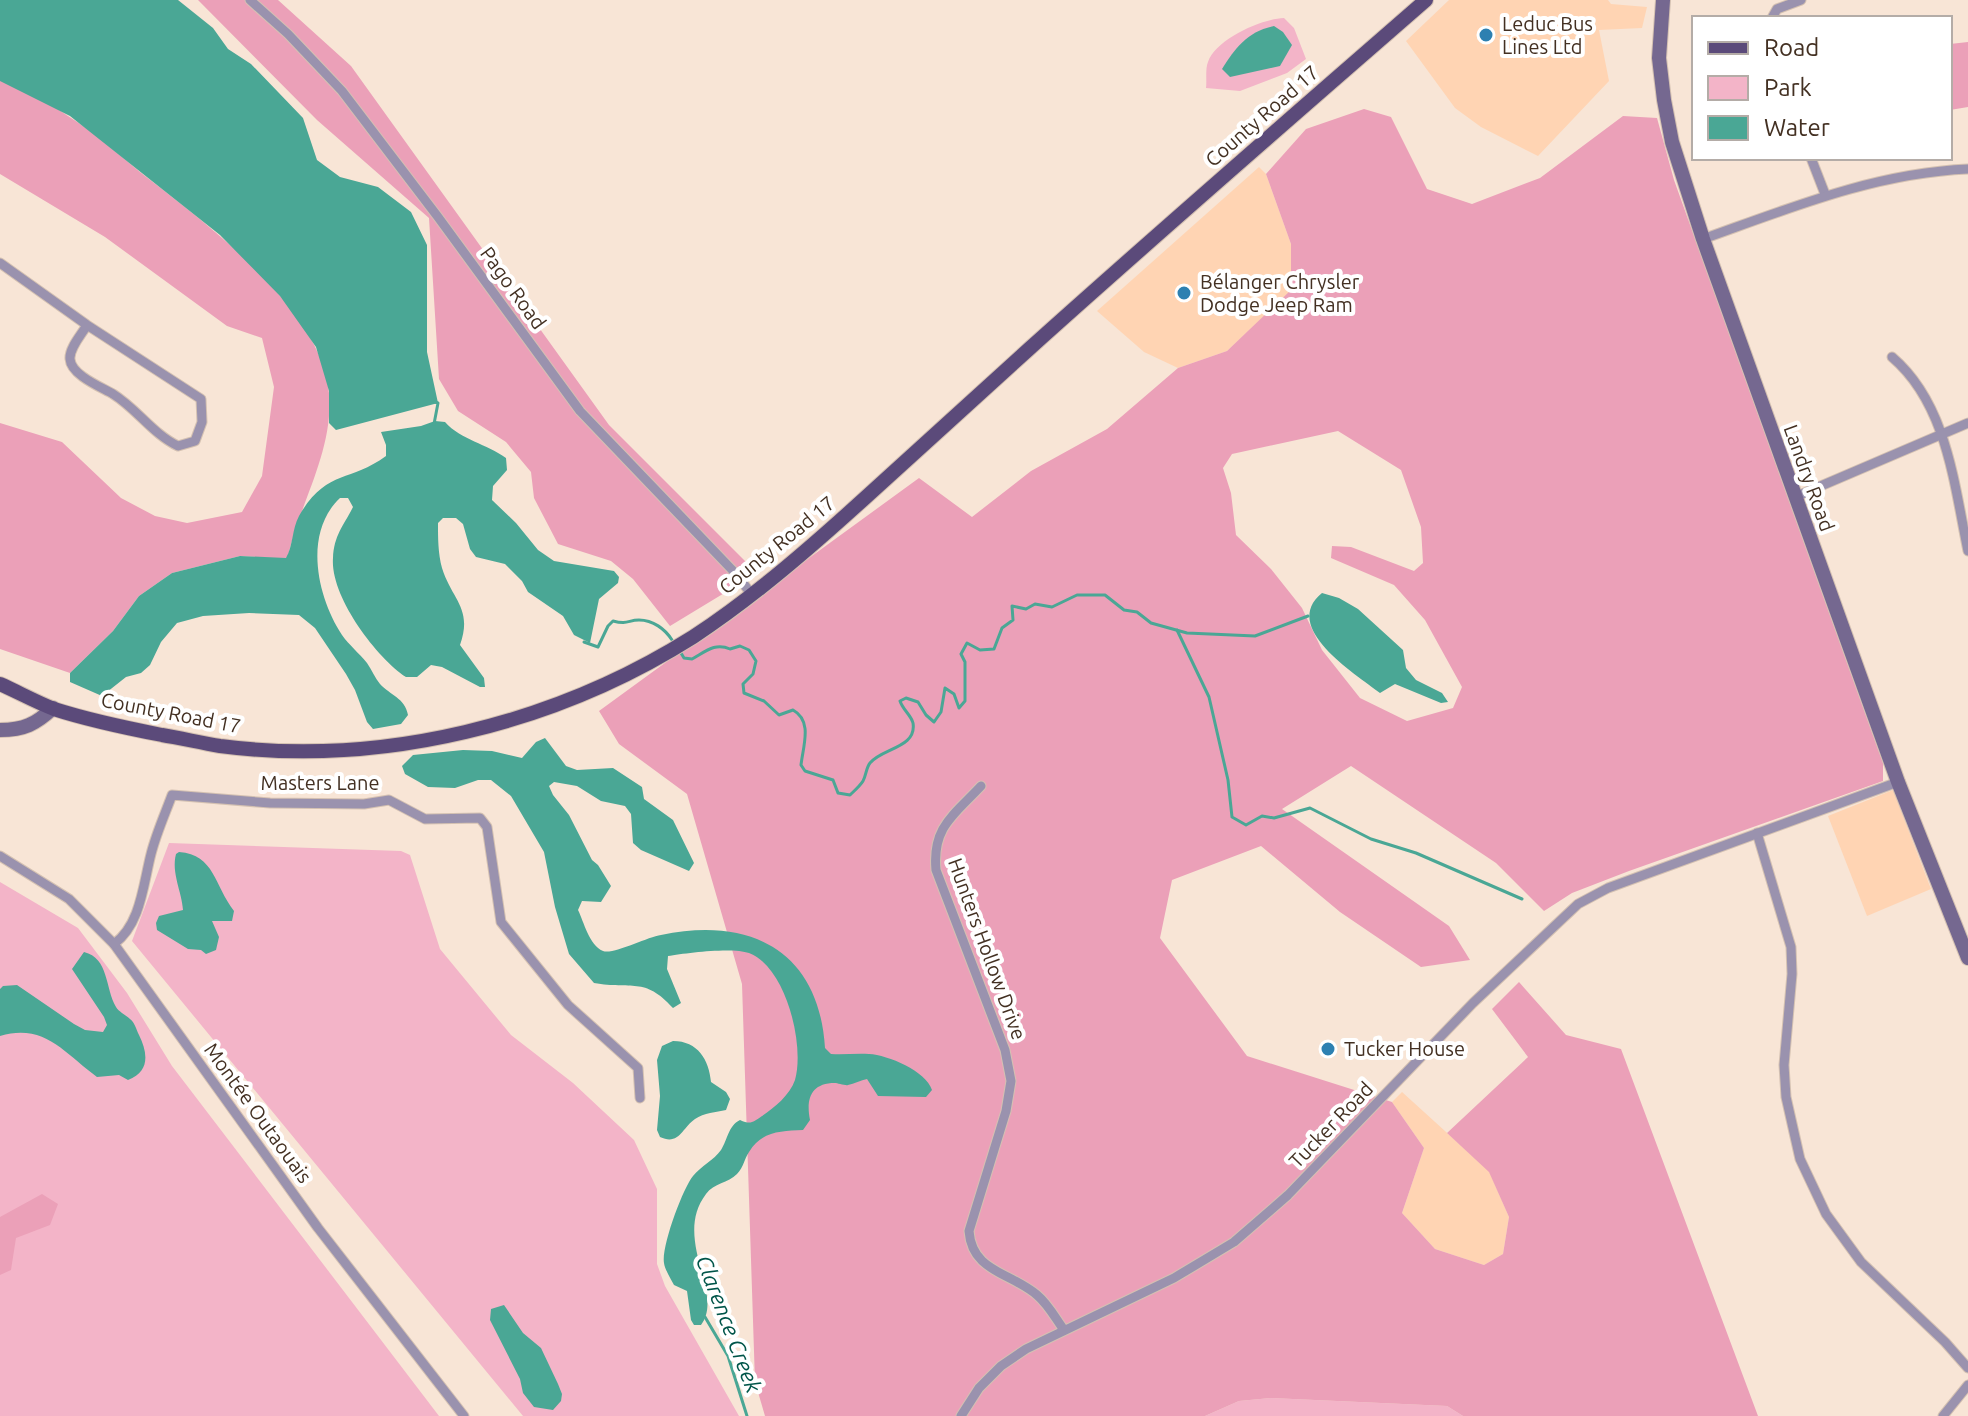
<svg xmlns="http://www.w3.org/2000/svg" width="1968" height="1416" font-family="Ubuntu,sans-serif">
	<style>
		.built { fill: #ffd4b3 }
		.green { fill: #f3b4c8 }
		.forest { fill: #eba0b8; fill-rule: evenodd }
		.water { fill: #4aa795 }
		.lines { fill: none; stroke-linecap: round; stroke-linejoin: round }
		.stream { stroke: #4aa795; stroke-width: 3 }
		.street-casing { stroke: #d4c1b2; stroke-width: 11 }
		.secondary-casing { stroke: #d4c1b2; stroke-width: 16 }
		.primary-casing { stroke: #d4c1b2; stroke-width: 16 }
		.street { stroke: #9a92ae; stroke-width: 9 }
		.secondary { stroke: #756890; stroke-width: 14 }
		.primary { stroke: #5b4a7a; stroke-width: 14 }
		.poi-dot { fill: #2d80b1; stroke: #fff; stroke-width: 3 }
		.labels { text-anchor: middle; stroke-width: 8; stroke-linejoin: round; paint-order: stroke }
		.poi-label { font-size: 20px; fill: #433022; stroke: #fff; text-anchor: start }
		.street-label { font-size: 20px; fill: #433022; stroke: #fff }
		.water-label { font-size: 22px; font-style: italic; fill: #005549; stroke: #fff }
	</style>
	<rect width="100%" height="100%" fill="#f8e5d6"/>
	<g class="built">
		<path d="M1449,0H1608L1611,4L1647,7L1642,28L1599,30L1609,81L1538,156L1481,127L1455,108L1406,41Z"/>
		<path d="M1259,167L1266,174L1291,244V291L1227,351L1178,368L1144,352L1097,311Z"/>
		<path d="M1893,790L1931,889L1867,916L1828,816Z"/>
		<path d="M1402,1092L1489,1171L1509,1217L1503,1254L1484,1265L1435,1249L1402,1213L1424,1148L1392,1102Z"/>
	</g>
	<g class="green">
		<path d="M1284,18L1294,28L1306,59L1287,73L1240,91L1206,88C1207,81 1205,69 1208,62C1216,39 1261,19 1284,18Z"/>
		<path d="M169,843L401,851L410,855L440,949L511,1035L573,1083L634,1140L657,1189V1264L665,1286L739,1416H523L132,941Z"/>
		<path d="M0,882L78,928L127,993L172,1066L439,1416H0Z"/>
		<path d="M1271,1398L1447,1406L1463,1416H1205L1239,1401Z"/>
	</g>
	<g class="forest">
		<path d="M198,0H278L351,66L609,425L749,565L731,589L670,626L633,579L611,561L558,544L534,498L531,472L506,442L458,411L439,379L429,218L317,120Z"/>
		<path d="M1968,42V107L1950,110V44Z"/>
		<path d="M0,76C23,89 47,101 68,116C94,132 117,153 140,172C203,221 322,308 329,393C334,450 300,503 288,556L286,559L240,556L172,573L139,596L113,631L70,673L0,649V423L62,442L121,498L155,516L187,523L242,512L262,476L274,387L262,338L227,326L105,237L0,174Z"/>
		<path d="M1364,109L1391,117L1427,189L1472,204L1540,178L1623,116L1657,118L1674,180L1883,763V781L1629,871L1572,893L1544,911L1496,863L1351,766L1282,809L1449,926L1470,960L1421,967L1340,912L1261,846L1172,880L1160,938L1247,1056L1392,1102L1424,1148L1402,1213L1435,1249L1484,1265L1503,1254L1509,1217L1489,1172L1447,1133L1528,1057L1492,1009L1519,982L1566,1035L1621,1049L1758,1416H1463L1447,1406L1271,1398L1239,1401L1205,1416H765L755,1382L742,984L687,794L619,744L599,711L919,478L972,517L1031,471L1107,429L1178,368L1227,351L1291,290V244L1266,174L1306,129ZM1338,431L1401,470L1421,527L1423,563L1414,571L1351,547L1332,546L1331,558L1394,585L1425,620L1462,687L1453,708L1407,721L1360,698L1322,650L1302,608L1271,569L1236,535L1231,493L1223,468L1232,454Z"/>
		<path d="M42,1194L58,1204L50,1225L16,1238L11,1270L0,1275V1217Z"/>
	</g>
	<g class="water">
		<path d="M0,0H178L213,28L228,49L251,64L303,118L317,160L340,177L378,187L411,212L427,245V352L438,403L336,430L329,423V391L316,347L280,296L220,235L70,116L0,81Z"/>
		<path d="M1274,26L1283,32L1292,45L1280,66L1230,77L1222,69C1235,48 1248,31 1274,26Z"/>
		<path d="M435,421L445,422C461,440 487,444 506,458L507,470L493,486L492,500L516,523L538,550L554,561L614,571L619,577L618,583L599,599L590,643L574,635L563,616L528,592L522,581L505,564L476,557L470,549L463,524L456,518H443L438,523C438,538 438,553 442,568C452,600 473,608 460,645L484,678L485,687H480L442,667L431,665L417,677H406C376,657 330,596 333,558C334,535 344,525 353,507L348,498H340C303,533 317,597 342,635C349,645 359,653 367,663C372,670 375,678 380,684C390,695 405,698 408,715L401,724L373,729L367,722L355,690L346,674L315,628L299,615L249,613L203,616L177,623L161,642L150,665L141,673L126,677L102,696L70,682V673L113,631L139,596L172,573L240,556L286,558C293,546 292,529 299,516C326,469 349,483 386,456V445L381,432L421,426Z"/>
		<path d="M1322,593L1339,598L1358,609L1403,650L1406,668L1416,680L1442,693L1448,702L1441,703L1395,684L1380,693C1354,673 1280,627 1322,593Z"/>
		<path d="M545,738L566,766L577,770L613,768L642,787L644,799L673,820L694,863L689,871L641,850L633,843L631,814L625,806L601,801L577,786L554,782L549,786L553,795L569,815L592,860L598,865L611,886L601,902L582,901L578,910C584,922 589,945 603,951C613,955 647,937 661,935C751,916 819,951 825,1048L831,1054C844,1055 856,1053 869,1054C888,1055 926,1071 932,1090L926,1097L878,1096L867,1079C861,1080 854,1084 848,1085C846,1086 837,1083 835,1083C810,1083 806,1100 810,1120L803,1130C781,1131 762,1131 749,1152C744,1159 744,1167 737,1174C728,1183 714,1183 706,1194C672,1239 725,1293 701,1325H694L691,1320L687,1291L674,1285C671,1279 665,1270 664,1263C661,1247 683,1188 693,1176C701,1166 714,1160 721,1150C728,1139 728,1126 740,1120C751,1125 753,1122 762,1116C774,1108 790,1095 795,1080C805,1045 786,967 749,953C732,947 686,953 668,956L667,969L681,1003L673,1008C644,976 632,990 594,983L569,954L555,907L544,852L511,796L491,780H478L455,788L428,787L405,774L402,766L413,755L463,750L492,751L522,758L536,742Z"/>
		<path d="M179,852C215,855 214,885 234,911L232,921H212L219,937L216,950L206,954L201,950L188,949L157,930L156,923L159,916L183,910C182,892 171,873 176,854Z"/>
		<path d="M84,952C109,958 105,988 116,1007C119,1012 126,1015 130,1019C135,1023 136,1029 139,1035C148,1053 150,1072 128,1080L119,1075L97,1077C64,1053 45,1023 0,1036V989L3,986L17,985L74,1024L85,1030L103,1032L107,1025L104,1017L72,969Z"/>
		<path d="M673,1041C698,1041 709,1060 711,1082L726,1092L730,1099L726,1110C716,1112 704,1113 695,1119C682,1128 679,1146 660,1137L657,1130L660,1096L657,1060L662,1046Z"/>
		<path d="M504,1305L523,1333L541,1348L558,1384L562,1394L561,1401L553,1410L534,1407L523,1393L520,1379L490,1320L491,1309Z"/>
	</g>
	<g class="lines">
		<g class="stream">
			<path d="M434,424L438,403L435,402"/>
			<path d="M1177,630L1209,697L1228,780L1232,817L1246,825L1262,816L1274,818L1310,808L1371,839L1416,853L1522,899"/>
			<path d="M584,642L598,647L608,626L613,621C628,625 628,620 639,620C653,620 665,629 672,640"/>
			<path d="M681,653L684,658L692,659C705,652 715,642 730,649L740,646L749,650L756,661L753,674L743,684L744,693L764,701L779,715L793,710C813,721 803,746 801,765L805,771L833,780L838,793L850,795C854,791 860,786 863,781C866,776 866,768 870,763C882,748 917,748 913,723C911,715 903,710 900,701L906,698L918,702L926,715L934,722L941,712L945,688L954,694L959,708L965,701V662L961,654L967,643L980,650L994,649L1002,628L1013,620L1012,606L1026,609L1035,604L1052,607L1077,595H1105L1124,610L1137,612L1151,623L1187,633L1255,636L1308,616"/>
			<path d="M705,1317L728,1356L747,1416"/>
		</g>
		<g class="street-casing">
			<g id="street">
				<path d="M250,0L288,34L342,91L438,217L580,411L738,576L751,594"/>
				<path d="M1772,18L1777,9L1801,0"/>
				<path d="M1811,158L1825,194"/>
				<path d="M1703,239C1790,208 1875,173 1968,169"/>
				<path d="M0,263L87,325L201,399L202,422L195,441L178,446C153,434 137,409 113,394C101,387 71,375 70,359C69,348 82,334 87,325"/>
				<path d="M1892,357C1947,404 1954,484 1968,551"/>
				<path d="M1795,497L1968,423"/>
				<path d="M981,786C954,815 932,827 936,870L1005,1050L1011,1081L1006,1111L969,1231C972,1272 1010,1272 1037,1295C1048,1304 1056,1319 1064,1330"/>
				<path d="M1757,833L1791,947L1792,974L1784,1065L1786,1097L1800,1159L1826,1214L1861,1262L1945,1342L1968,1368"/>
				<path d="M0,856L69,899L114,944L318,1228L464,1416"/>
				<path d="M114,944C141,924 143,885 151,854C156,834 165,814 172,795L270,803L364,804L389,800L425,819L480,818L487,827L501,922L568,1005L638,1068L640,1098"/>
				<path d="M961,1416L979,1388L1001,1366L1026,1349L1174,1278L1234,1242L1288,1195L1473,1003L1578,904L1608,888L1898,782"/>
				<path d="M1943,1416L1968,1385"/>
			</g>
		</g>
		<g class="secondary-casing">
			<g id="secondary">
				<path d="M1663,0L1659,58L1664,100L1672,142L1703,239L1898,782L1968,958"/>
				<path d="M0,730C24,730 36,724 53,708"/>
			</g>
		</g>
		<g class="primary-casing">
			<path id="primary" d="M0,684C18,692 36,702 54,709C88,720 126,728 162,735C181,738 201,743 220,746C382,767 555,724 693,637C754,597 811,547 865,498C920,448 974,399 1029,349C1160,231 1293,116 1426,0"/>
		</g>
		<use href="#street" class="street"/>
		<use href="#secondary" class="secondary"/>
		<use href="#primary" class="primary"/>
	</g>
	<g class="poi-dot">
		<circle cx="1486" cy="35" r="8"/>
		<circle cx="1184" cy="293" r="8"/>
		<circle cx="1328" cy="1049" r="8"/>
	</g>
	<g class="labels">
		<g class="poi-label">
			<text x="1502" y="31">Leduc Bus<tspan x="1502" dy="23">Lines Ltd</tspan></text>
			<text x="1200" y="289">Bélanger Chrysler<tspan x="1200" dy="23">Dodge Jeep Ram</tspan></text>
			<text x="1344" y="1056">Tucker House</text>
		</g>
		<g class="street-label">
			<text transform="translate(1262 116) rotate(-41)" y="7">County Road 17</text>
			<text transform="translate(513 288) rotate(54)" y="7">Pago Road</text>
			<text transform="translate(1809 478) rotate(70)" y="7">Landry Road</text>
			<text transform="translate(777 545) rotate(-39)" y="7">County Road 17</text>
			<text transform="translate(171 713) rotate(11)" y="7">County Road 17</text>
			<text x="320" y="790">Masters Lane</text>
			<text transform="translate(987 949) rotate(70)" y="7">Hunters Hollow Drive</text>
			<text transform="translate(258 1113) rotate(54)" y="7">Montée Outaouais</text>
			<text transform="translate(1331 1125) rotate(-46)" y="7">Tucker Road</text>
		</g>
		<g class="water-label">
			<text transform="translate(729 1324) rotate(69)" y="8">Clarence Creek</text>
		</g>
	</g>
	<rect x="1692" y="16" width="260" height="144" fill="#ffffff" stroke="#b4aca7" stroke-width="2"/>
	<rect x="1708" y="42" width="40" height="12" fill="#5b4a7a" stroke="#b4aca7" stroke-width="2"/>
	<text x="1764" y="56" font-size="24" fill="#433022">Road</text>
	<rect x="1708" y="76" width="40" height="24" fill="#f3b4c8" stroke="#b4aca7" stroke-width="2"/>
	<text x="1764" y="96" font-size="24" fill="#433022">Park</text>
	<rect x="1708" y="116" width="40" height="24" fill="#4aa795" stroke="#b4aca7" stroke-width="2"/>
	<text x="1764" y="136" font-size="24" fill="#433022">Water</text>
</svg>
